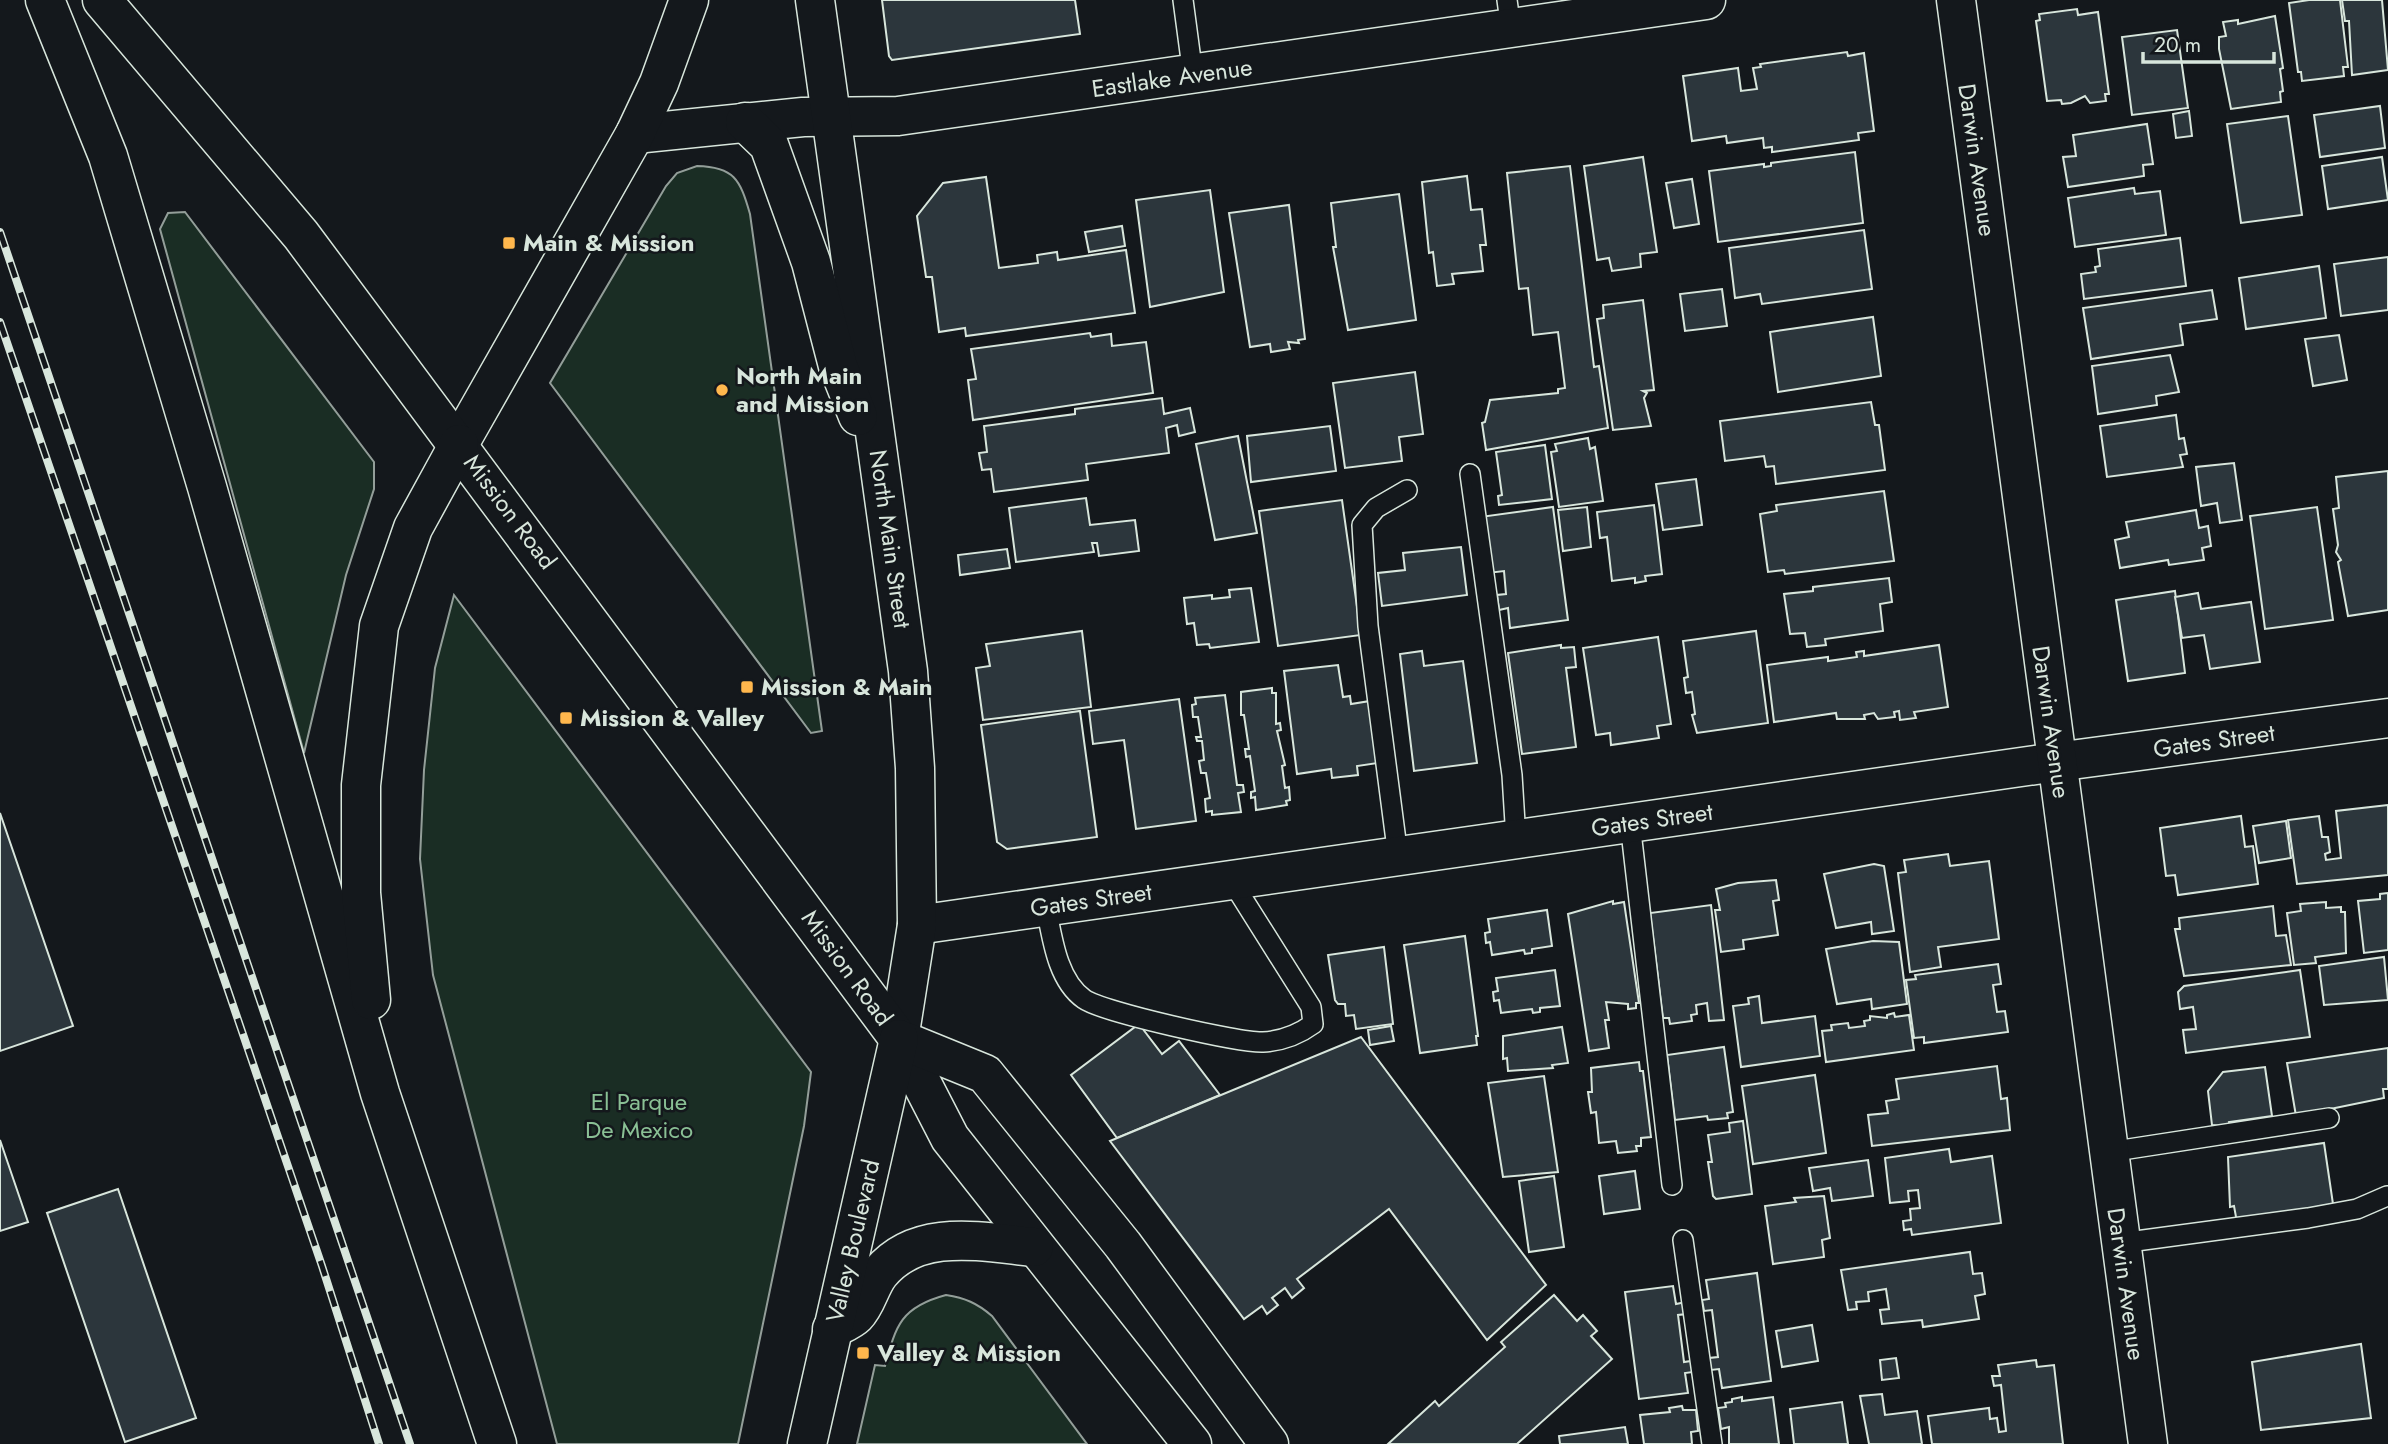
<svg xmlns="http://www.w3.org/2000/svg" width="2388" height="1444" font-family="Jost,sans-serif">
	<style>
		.green { fill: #1a2d24; stroke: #939e99; stroke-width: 2 }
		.building { fill: #2c363c; stroke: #d8e6dc; stroke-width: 2 }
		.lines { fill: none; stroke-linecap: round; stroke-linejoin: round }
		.lane-casing { stroke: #d8e6dc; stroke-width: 22 }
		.street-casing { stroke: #d8e6dc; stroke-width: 41 }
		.secondary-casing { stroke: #d8e6dc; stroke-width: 41 }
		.primary-casing { stroke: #d8e6dc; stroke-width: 41 }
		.lane { stroke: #14181c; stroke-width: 19 }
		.street { stroke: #14181c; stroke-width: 38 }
		.secondary { stroke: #14181c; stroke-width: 38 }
		.primary { stroke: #14181c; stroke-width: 38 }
		.rail-casing { stroke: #d8e6dc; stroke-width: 8 }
		.rail { stroke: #14181c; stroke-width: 5; stroke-dasharray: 16; stroke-linecap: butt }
		.poi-dot { fill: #ffb74d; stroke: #14181c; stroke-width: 2.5 }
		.labels { text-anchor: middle; stroke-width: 5; stroke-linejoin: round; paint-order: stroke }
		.street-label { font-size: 24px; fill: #d8e6dc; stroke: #14181c }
		.poi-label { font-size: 24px; font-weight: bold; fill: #d8e6dc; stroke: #14181c; text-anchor: start }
		.park-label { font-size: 24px; fill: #8ac095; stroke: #14181c }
	</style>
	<rect width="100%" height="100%" fill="#14181c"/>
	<g class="green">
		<path d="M697,166C734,167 740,179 750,214L822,731L811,733L550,383L666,186L677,173Z"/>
		<path d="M185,212L374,462V489L346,575L304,753L160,229L168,213Z"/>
		<path d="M454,595L811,1072L804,1126L738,1444H557L433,975L420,859L424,770L435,668Z"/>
		<path d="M946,1295C965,1298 977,1303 992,1316L1087,1444H857L875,1365L885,1366C896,1325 901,1307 946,1295Z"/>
	</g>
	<g class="building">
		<path d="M882,0H1075L1080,34L892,60L889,56Z"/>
		<path d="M2309,0H2340L2348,67H2343L2344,76L2302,81L2301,72H2298L2289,3Z"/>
		<path d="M2342,0H2382L2388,70L2352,75L2349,21H2345Z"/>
		<path d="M2077,9L2078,15L2098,12L2109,94H2105L2106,101L2090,103L2085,96L2071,103L2062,104L2061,100L2047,101L2036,21L2040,20L2039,14Z"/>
		<path d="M2275,16L2283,68L2280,69L2283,91L2280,92L2281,102L2231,109L2219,49V37L2226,36L2223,22L2238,20V24Z"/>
		<path d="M2177,30L2188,108L2132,115L2122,37Z"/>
		<path d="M1847,52L1848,56L1864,53L1874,131L1858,133L1859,140L1772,152V147L1764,148L1763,138L1727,143L1726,136L1692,141L1683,76L1738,68L1741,91L1757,89L1753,68L1761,67L1760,64Z"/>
		<path d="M2380,106L2385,148L2320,157L2314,115Z"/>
		<path d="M2189,111L2192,136L2176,138L2173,114Z"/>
		<path d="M2288,116L2302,215L2241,223L2227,124Z"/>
		<path d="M2147,124L2153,164L2143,165L2144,176L2068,187L2063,157L2076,156L2073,135Z"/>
		<path d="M1855,152L1863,223L1718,242L1709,171L1764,164V167L1771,166V163Z"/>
		<path d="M1643,157L1657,252L1640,254L1641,267L1612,271L1609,258L1597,260L1584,166Z"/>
		<path d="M2382,157L2388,200L2328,209L2322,166Z"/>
		<path d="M1570,166L1594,367L1599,366L1608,428L1486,450L1482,423L1485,422L1490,400L1558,393V389L1565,388L1558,332L1533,335L1528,288L1519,289L1507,173Z"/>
		<path d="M1467,176L1471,210L1482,209L1486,245H1480L1483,271L1452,274L1454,284L1437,286L1433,252L1429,253L1422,182Z"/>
		<path d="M986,177L999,268L1038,263L1037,255L1057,252L1058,260L1126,250L1135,313L966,336L965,328L939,332L932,277H926L917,216L943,183Z"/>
		<path d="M1692,179L1699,224L1674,228L1666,183Z"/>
		<path d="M2134,188L2135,194L2160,191L2166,235L2075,247L2068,198Z"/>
		<path d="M1210,190L1224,292L1150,307L1136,200Z"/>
		<path d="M1399,194L1416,320L1348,330L1333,247H1336L1331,203Z"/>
		<path d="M1289,205L1305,339L1298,340L1299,343L1288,342L1290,349L1271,352L1270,344L1250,347L1229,213Z"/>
		<path d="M1122,226L1125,246L1089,252L1085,232Z"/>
		<path d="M1864,230L1872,289L1762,304L1760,294L1735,298L1729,248Z"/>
		<path d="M2180,238L2186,286L2084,299L2081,274L2096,272L2095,267L2100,266L2098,249Z"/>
		<path d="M2388,257V310L2341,316L2334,264Z"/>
		<path d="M2319,266L2326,318L2246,329L2239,278Z"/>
		<path d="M1722,289L1727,326L1685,331L1680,294Z"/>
		<path d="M2212,290L2217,319L2180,324L2183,345L2091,359L2083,308Z"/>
		<path d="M1643,300L1654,390L1643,391L1647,393L1644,398L1651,426L1613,430L1597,319L1604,318L1603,305Z"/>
		<path d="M1873,317L1881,376L1778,392L1770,332Z"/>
		<path d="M1090,333L1091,337L1111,334L1112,346L1146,342L1153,393L973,420L968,380L976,379L971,349Z"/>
		<path d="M2339,335L2347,380L2313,386L2305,339Z"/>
		<path d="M2170,355L2179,392L2156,396L2157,405L2098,414L2092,366Z"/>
		<path d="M1415,372L1423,434L1399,437L1402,461L1345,468L1333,383Z"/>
		<path d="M1162,398L1164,414L1190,408L1195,432L1179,436L1177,425L1166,428L1169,453L1086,464L1088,480L994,492L991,469L982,470L979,453L987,452L984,426L1075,414V409Z"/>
		<path d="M1871,402L1875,425H1879L1885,470L1776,484L1774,466L1766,467L1764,456L1725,461L1720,421Z"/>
		<path d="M2176,415L2179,439L2184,438L2187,454L2180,455L2183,467L2107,477L2100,426Z"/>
		<path d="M1330,426L1336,471L1251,482L1247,436Z"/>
		<path d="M1238,436L1257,533L1215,540L1196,444Z"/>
		<path d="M1588,438L1590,449L1595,447L1603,501L1559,507L1551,452L1557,451L1555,444Z"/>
		<path d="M1545,445L1552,499L1499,505L1498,496L1502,495L1496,452Z"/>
		<path d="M2234,463L2242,520L2220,523L2217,503L2201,506L2196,467Z"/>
		<path d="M2388,471V610L2348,616L2338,562L2341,560L2336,552L2338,545L2333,509L2339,508L2336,477Z"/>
		<path d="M1696,479L1702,525L1663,530L1656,484Z"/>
		<path d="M1884,491L1894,561L1785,574L1784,570L1768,572L1760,514L1777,511L1776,505Z"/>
		<path d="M1086,498L1090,525L1135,520L1139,551L1099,556L1097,543H1092L1094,552L1016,562L1009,508Z"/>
		<path d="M1342,500L1361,635L1278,646L1259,511Z"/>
		<path d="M1654,505L1662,574L1645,576L1646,581L1635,583V578L1612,581L1607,537L1600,538L1597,512Z"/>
		<path d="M1553,507L1568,620L1510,628L1508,608L1499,610L1497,595L1506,594L1504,571L1488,573L1480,517Z"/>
		<path d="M1587,507L1591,547L1563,551L1558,510Z"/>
		<path d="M2317,507L2333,620L2265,629L2250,516Z"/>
		<path d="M2196,510L2199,528L2208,526L2211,546L2202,548L2204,560L2169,565L2168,560L2120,568L2115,540L2129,537L2126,522Z"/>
		<path d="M1461,547L1467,595L1382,606L1378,573L1405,570L1403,553Z"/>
		<path d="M1007,549L1010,568L960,575L958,555Z"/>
		<path d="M1889,578L1892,602L1880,604L1883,631L1825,639L1826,645L1807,647L1805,633L1790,634L1784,594L1813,591V587Z"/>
		<path d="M1251,588L1259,642L1210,648L1209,644L1197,645L1194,623L1187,624L1184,598L1212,595V599L1230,597L1229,590Z"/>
		<path d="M2175,591L2185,673L2128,681L2116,600Z"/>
		<path d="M2198,593L2201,609L2251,602L2260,662L2210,669L2204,635L2182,638L2175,597Z"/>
		<path d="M1082,631L1091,707L983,720L976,668L990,666L986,644Z"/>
		<path d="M1756,631L1768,723L1697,733L1692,715L1695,714L1692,692L1686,693L1684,678L1688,677L1683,641Z"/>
		<path d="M1658,637L1671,724L1657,726L1659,738L1611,745L1610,733L1596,735L1583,648Z"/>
		<path d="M1561,645V648L1574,647L1576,667L1566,668L1576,747L1522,754L1508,653Z"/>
		<path d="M1939,645L1948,707L1914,712L1916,718L1900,720L1899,711L1894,712L1895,717L1878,719L1874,713L1864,715L1865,719H1837L1836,713L1774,722L1767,665L1828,657V661L1857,657L1856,652L1864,651V656Z"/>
		<path d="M1422,651L1424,666L1463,661L1477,763L1414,771L1400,654Z"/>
		<path d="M1338,665L1343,697L1350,696L1351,704L1370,701L1378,763L1357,766L1358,775L1332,778L1331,769L1297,774L1284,671Z"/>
		<path d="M1272,688V693H1276V724L1280,723L1281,730L1277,731L1285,765L1282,766L1285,788L1289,787L1290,800L1286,801L1287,805L1256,810L1255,797L1251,798V792L1255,791L1250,756L1246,757L1245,749H1249L1244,715H1241V692Z"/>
		<path d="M1225,695L1237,785H1243L1244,792L1238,793L1241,812L1212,815V811L1206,812L1205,799L1210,798L1206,773H1201L1199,761L1204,760L1202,741H1197L1196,737H1201L1198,717H1193L1192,705L1196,704L1195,698Z"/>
		<path d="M1179,699L1196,821L1136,829L1124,740L1093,744L1089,711Z"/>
		<path d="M1080,711L1097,837L1007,849L997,842L981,725Z"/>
		<path d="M2388,805V875L2297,884L2288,820L2319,816L2322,837H2328L2330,852L2325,854L2326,860L2341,858L2336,811Z"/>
		<path d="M0,813L73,1026L0,1051Z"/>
		<path d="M2241,816L2245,847L2253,846L2258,884L2178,895L2175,875L2166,876L2160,828Z"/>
		<path d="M2286,821L2291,858L2259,863L2253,826Z"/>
		<path d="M1948,854L1950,866L1989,861L1999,939L1938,947L1941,967L1910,972L1898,873L1906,872L1904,860Z"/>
		<path d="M1874,864L1884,866L1894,931L1872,934L1871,922L1836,928L1824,874Z"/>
		<path d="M1776,880L1779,900L1773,901L1778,935L1743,940L1744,949L1721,952L1715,910H1720L1716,889L1738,883Z"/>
		<path d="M2388,893V950L2364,953L2358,901L2380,899V894Z"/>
		<path d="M1613,901V904L1624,902L1639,1003H1636V1008L1628,1009V1004L1606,1002L1609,1020H1605L1609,1048L1589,1051L1568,914Z"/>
		<path d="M2326,902V908L2341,907V912H2345L2346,953L2315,957L2316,963L2294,965L2287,913L2301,911L2300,904Z"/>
		<path d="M1711,905L1724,1020L1709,1021L1707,1003L1696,1005L1697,1014L1691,1015L1692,1021L1670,1024L1669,1018H1663L1650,913Z"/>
		<path d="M2273,906L2276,936L2286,935L2291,965L2184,976L2175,929H2180L2179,918Z"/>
		<path d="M1547,910L1552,946L1532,949V953L1525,954L1524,950L1492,955L1490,942L1486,943L1485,933L1490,932L1488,919Z"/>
		<path d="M1465,936L1478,1036H1476L1477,1045L1420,1053L1404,945Z"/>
		<path d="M1873,941L1899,942L1907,1004L1872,1009L1871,999L1837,1004L1826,949Z"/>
		<path d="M1384,947L1393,1024L1356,1029L1354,1015L1346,1016L1345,1004H1338L1335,1000L1328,955Z"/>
		<path d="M2384,957L2388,1000L2324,1005L2319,966Z"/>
		<path d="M1998,964L2001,984L1993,985L1997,1012L2005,1011L2008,1032L1924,1043V1037L1914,1038L1906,980L1916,979L1915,975Z"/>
		<path d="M1555,970L1560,1006L1540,1008V1012L1533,1013L1532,1009L1501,1013L1499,1000L1494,1001L1493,992L1498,991L1496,978Z"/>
		<path d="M2300,970L2310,1037L2186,1053L2183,1030L2196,1029L2193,1007L2180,1009L2178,992L2184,986Z"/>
		<path d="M1759,996L1762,1023L1815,1016L1820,1056L1741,1067L1733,1006L1749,1004L1748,998Z"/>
		<path d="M1894,1013L1895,1017L1909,1015L1914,1050L1826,1062L1822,1031L1832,1030L1831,1025L1848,1023L1849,1028L1865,1026L1864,1021L1870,1020V1016L1887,1018V1015Z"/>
		<path d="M1139,1024L1162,1054L1179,1041L1220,1095L1117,1138L1071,1075Z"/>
		<path d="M1391,1026L1394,1041L1370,1045L1368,1030Z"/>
		<path d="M1562,1027L1568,1063L1552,1065L1553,1068L1508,1071L1507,1058L1503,1059V1036Z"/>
		<path d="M1361,1037L1546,1285L1487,1340L1389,1209L1297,1279L1304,1288L1292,1298L1285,1288L1272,1298L1278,1305L1267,1314L1262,1306L1244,1319L1110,1141Z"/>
		<path d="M1724,1047L1733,1112L1727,1113L1728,1118L1708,1120L1707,1116L1675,1120L1667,1055Z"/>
		<path d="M2388,1048V1089H2383L2384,1098L2296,1116L2287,1063Z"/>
		<path d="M1639,1062L1640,1071H1643L1651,1137L1641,1138V1146H1636L1637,1151L1618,1153L1616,1141L1599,1143L1596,1112L1591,1113L1588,1092H1592L1591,1068Z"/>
		<path d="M1997,1066L2001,1099L2007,1098L2010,1130L1872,1146L1868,1115L1888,1113L1886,1101L1899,1099L1896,1079Z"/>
		<path d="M2265,1067L2272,1116L2229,1122L2230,1127L2212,1125L2208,1091L2223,1072Z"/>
		<path d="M1815,1075L1826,1153L1753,1164L1742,1086Z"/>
		<path d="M1544,1076L1558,1172L1503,1177L1488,1083Z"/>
		<path d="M1743,1121L1752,1194L1716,1199L1713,1196L1708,1162H1712L1708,1135L1730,1132L1729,1123Z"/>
		<path d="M0,1140L28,1222L0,1231Z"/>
		<path d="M2324,1143L2333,1204L2241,1221L2236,1217L2234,1206L2230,1207L2228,1157Z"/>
		<path d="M1949,1149L1951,1162L1992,1156L2001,1223L1912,1235L1911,1229L1904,1230L1903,1221L1911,1220L1910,1209L1920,1208L1918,1190L1908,1191L1909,1201L1890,1203L1885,1158Z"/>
		<path d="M1868,1160L1873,1196L1832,1201L1830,1188L1813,1191L1809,1168Z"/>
		<path d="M1635,1171L1640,1209L1604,1214L1599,1176Z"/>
		<path d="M1554,1176L1564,1247L1529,1252L1519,1181Z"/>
		<path d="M118,1189L196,1418L125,1442L47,1213Z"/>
		<path d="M1824,1196L1830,1238L1822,1240L1824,1257L1773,1264L1765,1206L1796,1202L1794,1198Z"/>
		<path d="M1970,1252L1973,1274L1982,1273L1985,1294L1975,1296L1979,1319L1923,1327L1922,1320L1882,1324L1880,1310L1889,1309L1886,1289L1868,1292L1869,1301L1856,1302L1857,1309L1848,1310L1841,1270Z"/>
		<path d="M1757,1273L1771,1381L1722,1388L1719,1369L1711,1370L1709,1358L1718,1357L1712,1310L1704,1311L1702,1300L1709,1299L1706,1280Z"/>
		<path d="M1673,1286L1676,1304L1686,1302L1687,1314L1678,1315L1684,1362L1691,1361L1693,1372L1685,1373L1688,1393L1639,1399L1625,1292Z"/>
		<path d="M1554,1295L1577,1321L1583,1315L1597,1331L1591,1336L1612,1359L1517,1444H1388L1435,1401L1439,1406L1505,1347L1501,1342Z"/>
		<path d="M1812,1325L1818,1361L1782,1367L1776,1331Z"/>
		<path d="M2361,1344L2371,1418L2261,1430L2252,1362Z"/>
		<path d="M1896,1358L1899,1378L1882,1380L1880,1360Z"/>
		<path d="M2036,1360L2037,1367L2054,1365L2063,1444H1932L1928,1416L1989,1408L1990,1419L1997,1418L1999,1432L2006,1431L2001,1385L1994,1386L1992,1376H2000L1998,1365Z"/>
		<path d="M1882,1394L1885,1415L1917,1411L1922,1444H1869L1860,1396Z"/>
		<path d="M1742,1397V1401L1773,1397L1779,1444H1729V1427L1721,1429L1718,1408L1726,1407L1725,1403L1732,1402V1399Z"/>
		<path d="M1842,1402L1848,1444H1794L1790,1409Z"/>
		<path d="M1682,1406L1683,1410H1696L1698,1431L1691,1432L1692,1444H1644L1640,1415L1670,1412L1669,1408Z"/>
		<path d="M1625,1427L1628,1444H1560L1559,1436Z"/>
	</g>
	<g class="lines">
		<g class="lane-casing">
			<g id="lane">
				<path d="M1183,0L1193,75"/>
				<path d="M1507,0L1511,29"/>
				<path d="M1470,474L1512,775L1516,839"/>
				<path d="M1630,823L1672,1185"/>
				<path d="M1398,856L1368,626L1362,525L1376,508L1407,490"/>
				<path d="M1046,907C1052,937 1057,980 1084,999C1102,1012 1240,1043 1263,1042C1282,1041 1298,1035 1313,1024L1311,1007L1231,880"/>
				<path d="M2109,1152L2329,1118"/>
				<path d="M1683,1240L1712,1444"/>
				<path d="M2121,1243L2308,1218L2357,1209L2387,1196"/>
			</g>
		</g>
		<g class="street-casing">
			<g id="street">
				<path d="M635,134L803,117L898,116L1706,0"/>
				<path d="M917,925L2056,762L2388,718"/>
			</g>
		</g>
		<g class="secondary-casing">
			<g id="secondary">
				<path d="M815,0L908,671L915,768L917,925L899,1039"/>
				<path d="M1956,0L2148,1444"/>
				<path d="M745,122L769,145L811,262L838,366L858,416"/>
				<path d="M459,444L635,134L659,83L689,0"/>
			</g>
		</g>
		<g class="primary-casing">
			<g id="primary">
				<path d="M45,0L108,156L207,487L380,1093L497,1444"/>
				<path d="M102,0L301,235L899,1039L950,1138L1192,1444"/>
				<path d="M371,1000L361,893V785L379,626L413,528L459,444"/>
				<path d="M899,1039L985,1074L1123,1245L1269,1444"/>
				<path d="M832,1329C839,1325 850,1321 856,1315C867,1304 870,1285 880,1273C918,1227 982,1242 1034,1247"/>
				<path d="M807,1444L899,1039"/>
			</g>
		</g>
		<use href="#lane" class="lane"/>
		<use href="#street" class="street"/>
		<use href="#secondary" class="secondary"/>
		<use href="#primary" class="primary"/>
		<g class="rail-casing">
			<g id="rail">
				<path d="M0,232L410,1444"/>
				<path d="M0,322L322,1266L379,1444"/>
			</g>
		</g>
		<use href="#rail" class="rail"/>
	</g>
	<g class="poi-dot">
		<rect x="502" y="236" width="14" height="14" rx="3.5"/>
		<circle cx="722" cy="390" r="7"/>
		<rect x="740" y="680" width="14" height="14" rx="3.5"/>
		<rect x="559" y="711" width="14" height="14" rx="3.5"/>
		<rect x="856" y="1346" width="14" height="14" rx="3.5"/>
	</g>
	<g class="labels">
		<g class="street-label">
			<text transform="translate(1172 78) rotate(-8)" y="8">Eastlake Avenue</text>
			<text transform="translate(1977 160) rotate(82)" y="8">Darwin Avenue</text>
			<text transform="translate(510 512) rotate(53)" y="8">Mission Road</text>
			<text transform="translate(890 539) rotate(82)" y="8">North Main Street</text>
			<text transform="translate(2051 722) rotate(82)" y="8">Darwin Avenue</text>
			<text transform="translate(2214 741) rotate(-8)" y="8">Gates Street</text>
			<text transform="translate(1652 820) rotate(-8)" y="8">Gates Street</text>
			<text transform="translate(1091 900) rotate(-8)" y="8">Gates Street</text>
			<text transform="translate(847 968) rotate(54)" y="8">Mission Road</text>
			<text transform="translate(853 1241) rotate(-77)" y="8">Valley Boulevard</text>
			<text transform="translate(2126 1284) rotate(82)" y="8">Darwin Avenue</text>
		</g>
		<g class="poi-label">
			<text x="523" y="251">Main &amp; Mission</text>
			<text x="736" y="384">North Main<tspan x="736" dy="28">and Mission</tspan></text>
			<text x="761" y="695">Mission &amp; Main</text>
			<text x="580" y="726">Mission &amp; Valley</text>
			<text x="877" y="1361">Valley &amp; Mission</text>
		</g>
		<g class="park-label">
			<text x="639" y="1110">El Parque<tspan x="639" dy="28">De Mexico</tspan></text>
		</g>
	</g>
	<path d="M2143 52v10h131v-10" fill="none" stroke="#d8e6dc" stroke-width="3.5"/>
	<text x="2154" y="52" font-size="21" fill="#d8e6dc" stroke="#14181c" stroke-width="5" paint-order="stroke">20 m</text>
</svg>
